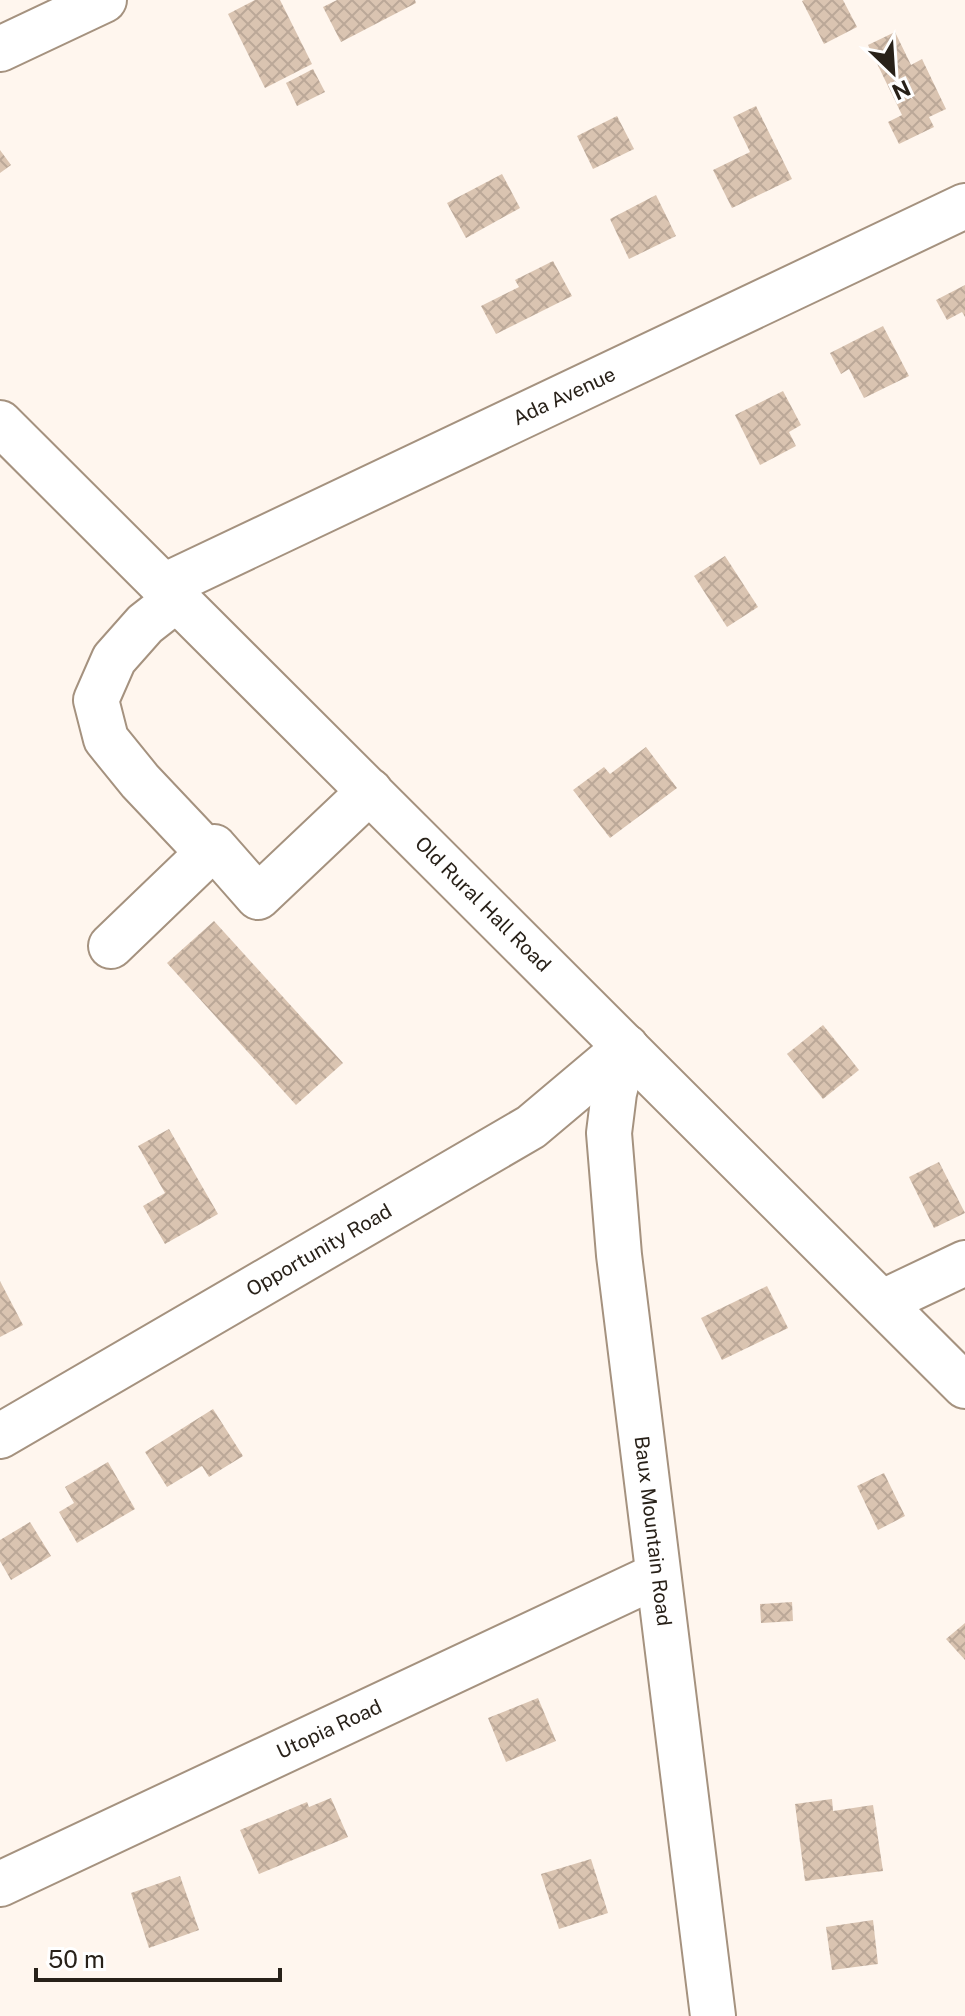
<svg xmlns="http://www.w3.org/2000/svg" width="965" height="2016" font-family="'Public Sans',sans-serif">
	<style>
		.building { fill: url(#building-cross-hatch) }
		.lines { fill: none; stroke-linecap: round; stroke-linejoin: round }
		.minor-casing { stroke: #a5927f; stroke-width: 48 }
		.major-casing { stroke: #a5927f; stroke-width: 48 }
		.minor { stroke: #fff; stroke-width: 44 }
		.major { stroke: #fff; stroke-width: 44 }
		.labels { text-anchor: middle; stroke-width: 7; stroke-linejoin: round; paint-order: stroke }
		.street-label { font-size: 20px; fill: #282119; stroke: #fff }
	</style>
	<defs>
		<pattern id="building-cross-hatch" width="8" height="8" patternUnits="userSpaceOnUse" patternTransform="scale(2)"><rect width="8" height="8" fill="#dac4b1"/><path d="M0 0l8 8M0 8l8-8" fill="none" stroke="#bba898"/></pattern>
	</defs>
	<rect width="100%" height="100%" fill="#fff6ee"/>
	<g class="building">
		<path d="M255,0H280L312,64L265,88L228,14Z"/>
		<path d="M337,0H415L416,3L341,42L323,7Z"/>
		<path d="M804,0H843L857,27L824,44L802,1Z"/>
		<path d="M895,32L911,65L922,59L946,109L929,117L934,127L899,144L888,122L902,115L868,45Z"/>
		<path d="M313,69L325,92L297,106L286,83Z"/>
		<path d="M756,106L792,179L732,208L713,170L750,152L733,117Z"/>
		<path d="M617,116L634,149L593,169L577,136Z"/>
		<path d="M0,150L11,165L0,173Z"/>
		<path d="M502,174L520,208L466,238L447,203Z"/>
		<path d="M656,195L676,236L629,259L610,219Z"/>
		<path d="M553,261L572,296L496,334L481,306L519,287L515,280Z"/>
		<path d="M965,285V317L962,312L947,320L936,300Z"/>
		<path d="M883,326L909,376L864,398L849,369L841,374L830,353Z"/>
		<path d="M783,391L801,425L789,432L796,446L760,465L735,415Z"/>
		<path d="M725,556L758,607L727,627L694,576Z"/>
		<path d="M646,747L677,788L610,838L573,790L604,767L610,774Z"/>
		<path d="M214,921L343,1063L296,1105L167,963Z"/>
		<path d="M823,1025L859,1070L823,1099L787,1054Z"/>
		<path d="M169,1129L218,1214L165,1244L143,1206L165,1193L138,1146Z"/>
		<path d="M939,1162L965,1213L934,1228L909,1177Z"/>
		<path d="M0,1281L23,1325L0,1337Z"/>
		<path d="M767,1286L788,1328L722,1360L701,1318Z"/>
		<path d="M213,1409L243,1456L209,1477L202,1466L167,1487L145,1452Z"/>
		<path d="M108,1462L135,1509L77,1543L59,1512L74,1503L65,1487Z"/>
		<path d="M884,1473L905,1516L878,1530L857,1486Z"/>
		<path d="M30,1522L51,1556L11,1580L0,1561V1540Z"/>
		<path d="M792,1602L793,1621L761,1623L760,1604Z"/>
		<path d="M965,1623V1660L946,1639Z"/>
		<path d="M538,1698L556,1741L506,1762L488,1718Z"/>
		<path d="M331,1798L348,1837L259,1874L240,1830L307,1802L309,1807Z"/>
		<path d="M832,1799L833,1811L873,1805L883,1871L805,1881L795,1804Z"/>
		<path d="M591,1859L608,1913L559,1929L541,1874Z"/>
		<path d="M180,1876L199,1930L149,1948L131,1893Z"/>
		<path d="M873,1920L878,1964L832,1970L826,1927Z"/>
	</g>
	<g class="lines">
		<g class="minor-casing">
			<g id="minor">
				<path d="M0,49L104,0"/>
				<path d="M164,586L965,206"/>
				<path d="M177,599L145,624L114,659L96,700L106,739L140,781L208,853"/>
				<path d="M111,946L214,847L258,897L370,791"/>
				<path d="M883,1302L965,1263"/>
				<path d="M0,1436L531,1127L626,1047"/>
				<path d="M0,1884L658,1575"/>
			</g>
		</g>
		<g class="major-casing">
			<g id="major">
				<path d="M0,423L965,1386"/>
				<path d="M626,1047L614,1093L609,1133L619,1255L713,2016"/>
			</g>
		</g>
		<use href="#minor" class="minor"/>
		<use href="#major" class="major"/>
	</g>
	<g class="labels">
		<g class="street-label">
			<text transform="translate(564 396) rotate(-25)" y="7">Ada Avenue</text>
			<text transform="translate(483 904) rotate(45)" y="7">Old Rural Hall Road</text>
			<text transform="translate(319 1250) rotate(-30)" y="7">Opportunity Road</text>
			<text transform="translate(653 1531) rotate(83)" y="7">Baux Mountain Road</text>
			<text transform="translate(329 1729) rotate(-25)" y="7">Utopia Road</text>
		</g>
	</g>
	<g transform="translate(893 72) rotate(155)" stroke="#ffffff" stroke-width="6" paint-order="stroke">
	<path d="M0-6L14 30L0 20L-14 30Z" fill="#282119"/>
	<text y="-12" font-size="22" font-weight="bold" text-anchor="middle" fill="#282119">N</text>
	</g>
	<path d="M36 1968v12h244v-12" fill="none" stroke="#282119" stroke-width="4"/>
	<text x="48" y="1968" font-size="24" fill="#282119" stroke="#ffffff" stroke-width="6" paint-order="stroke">50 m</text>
</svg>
